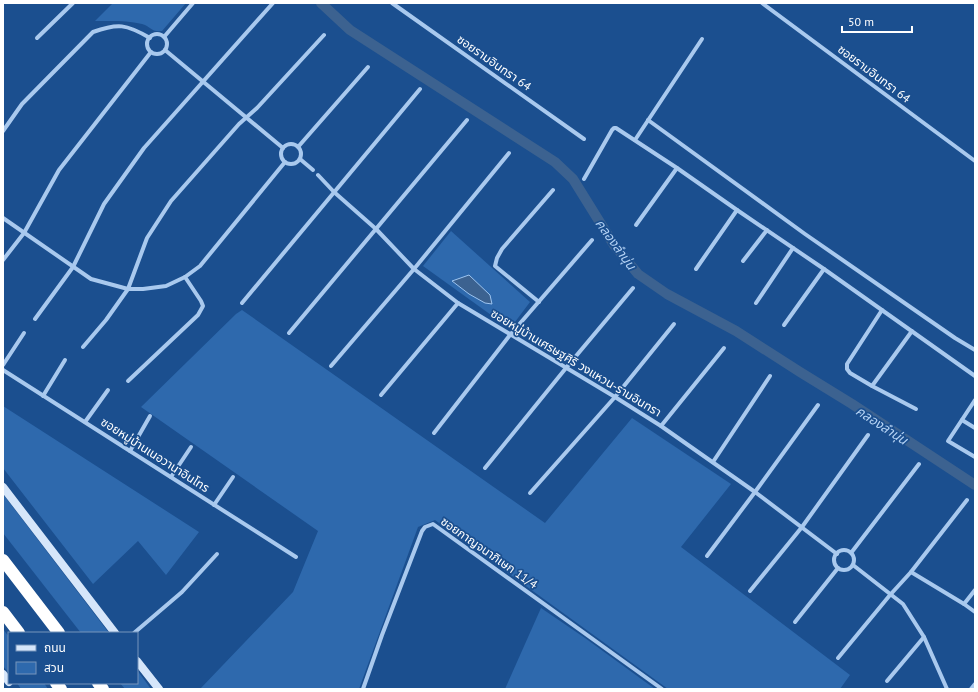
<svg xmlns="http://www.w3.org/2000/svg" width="978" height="692" font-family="'PT Sans','Noto Sans Thai',sans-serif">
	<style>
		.green { fill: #2e69ad }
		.water { fill: #3c6290; stroke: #9cc4f0 }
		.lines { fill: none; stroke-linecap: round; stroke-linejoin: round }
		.canal { stroke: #3c6290; stroke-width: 10 }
		.minor { stroke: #a9c9ee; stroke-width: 4 }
		.secondary { stroke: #d6e6fa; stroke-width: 8 }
		.motorway { stroke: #fff; stroke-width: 12 }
		.labels { text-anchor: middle; stroke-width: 3.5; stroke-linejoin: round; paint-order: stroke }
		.street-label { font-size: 12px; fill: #fff; stroke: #1b4f8f }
		.water-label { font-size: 13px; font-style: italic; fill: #b5d3f5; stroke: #1b4f8f }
	</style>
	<rect width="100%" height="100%" fill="#1b4f8f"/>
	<g class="green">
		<path d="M113,3H186L162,31C150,32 152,27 142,24C126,20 111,21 95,21Z"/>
		<path d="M451,231L530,302L512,326L505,325L423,266Z"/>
		<path d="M242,310L545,523L632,418L731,484L681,547L850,675L840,689H668L435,520L418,527L359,689H200L293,592L318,531L141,407L236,314Z"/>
		<path d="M3,406L199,532L166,575L138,541L93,584L3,468Z"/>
		<path d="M3,494L109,633H81L3,533Z"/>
		<path d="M541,608L585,638L655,689H505Z"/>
		<path d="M3,629L9,637V673L3,666Z"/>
		<path d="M137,670L151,689H125L120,683H137Z"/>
		<path d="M17,683H44L48,689H21Z"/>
	</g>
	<path class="water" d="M469,275L490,295L492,304L485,303L469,294L452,281Z"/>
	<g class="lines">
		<path class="canal" d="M321,3L350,30L555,162L573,179L614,245L638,274L667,294L736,331L800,372L852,404L975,485"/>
		<g class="minor">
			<path d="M392,3L584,139"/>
			<path d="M762,3L975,161"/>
			<circle cx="157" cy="44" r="10"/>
			<path d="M164,37L193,3"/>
			<path d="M37,38L73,3"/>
			<path d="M165,50L283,148"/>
			<path d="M648,120L805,234L955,338L975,350"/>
			<path d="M3,131L22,104L93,32C118,23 126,24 150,38"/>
			<path d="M635,140L702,39"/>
			<circle cx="291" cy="154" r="10"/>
			<path d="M298,147L368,67"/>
			<path d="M300,159L313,170"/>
			<path d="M318,175L334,192L376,229L414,269L458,303L615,397L661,426L755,492L837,554"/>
			<path d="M584,179L612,130L614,128H616L677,168L737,210L824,269L975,376"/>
			<path d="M3,218L91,279L128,289H143L166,286L185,277L200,266L285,162"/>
			<path d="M636,225L677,168"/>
			<path d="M3,260L24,233L59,170L151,52"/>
			<path d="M743,261L767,230"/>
			<path d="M696,269L737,210"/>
			<path d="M539,302L495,266L497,258L502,249L553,190"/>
			<path d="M242,303L420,89"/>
			<path d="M756,303L793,248"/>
			<path d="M882,310L847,364V369L850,373L872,386L916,409"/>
			<path d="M35,319L73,267L104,204L144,148L273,3"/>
			<path d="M784,325L824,269"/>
			<path d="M289,333L467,120"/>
			<path d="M83,347L106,320L128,289L147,238L171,201L239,124L257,108L324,35"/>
			<path d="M3,365L24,333"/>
			<path d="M331,366L414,269L509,153"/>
			<path d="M3,370L296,557"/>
			<path d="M128,381L198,315L203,306L201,301L185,277"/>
			<path d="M872,386L912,331"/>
			<path d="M381,395L458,303"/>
			<path d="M43,396L65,360"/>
			<path d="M975,400L948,441L975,457"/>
			<path d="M962,420L975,428"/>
			<path d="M85,422L108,390"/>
			<path d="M661,426L724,348"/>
			<path d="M434,433L510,335L592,240"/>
			<path d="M130,451L150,416"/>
			<path d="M713,462L770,376"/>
			<path d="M485,468L566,368L633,288"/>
			<path d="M171,477L191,447"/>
			<path d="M530,493L615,397L674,324"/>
			<path d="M214,505L233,477"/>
			<circle cx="844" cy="560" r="10"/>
			<path d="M851,553L919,464"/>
			<path d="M707,556L755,492L818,405"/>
			<path d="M853,565L903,604L924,637L947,689"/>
			<path d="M911,572L964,604L975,612"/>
			<path d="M750,591L802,527L868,435"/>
			<path d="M964,604L975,590"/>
			<path d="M795,622L838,568"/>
			<path d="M134,633L182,592L217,554"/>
			<path d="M838,658L890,595L911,572L967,500"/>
			<path d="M887,681L924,637"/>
			<path d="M363,689L382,635L422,531L425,527L433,524L662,689"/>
			<path d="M971,689L975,684"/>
		</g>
		<g class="secondary">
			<path d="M3,487L115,633"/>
			<path d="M137,661L159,689"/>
			<path d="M3,674L9,682"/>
		</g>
		<g class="motorway">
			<path d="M3,560L59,633"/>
			<path d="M3,612L19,633"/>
			<path d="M56,683L61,689"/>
			<path d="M98,683L103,689"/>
		</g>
	</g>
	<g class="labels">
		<g class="street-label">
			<text transform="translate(494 63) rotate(35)" y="4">ซอยรามอินทรา 64</text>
			<text transform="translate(874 74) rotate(37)" y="4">ซอยรามอินทรา 64</text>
			<text transform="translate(576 363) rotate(31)" y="4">ซอยหมู่บ้านเศรษฐศิริ วงแหวน-รามอินทรา</text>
			<text transform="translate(155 455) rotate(33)" y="4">ซอยหมู่บ้านเนอวานาอินโทร</text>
			<text transform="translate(489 553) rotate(35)" y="4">ซอยกาญจนาภิเษก 11/4</text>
		</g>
		<g class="water-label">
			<text transform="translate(616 244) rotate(54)" y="5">คลองลำนุ่น</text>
			<text transform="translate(882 425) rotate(33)" y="5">คลองลำนุ่น</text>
		</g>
	</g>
	<rect width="978" height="692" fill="none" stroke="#ffffff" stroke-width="8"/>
	<rect x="8" y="632" width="130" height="52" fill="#1b4f8f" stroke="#7695bc"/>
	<rect x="16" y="645" width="20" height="6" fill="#d6e6fa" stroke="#7695bc"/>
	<text x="44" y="652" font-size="12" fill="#ffffff">ถนน</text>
	<rect x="16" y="662" width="20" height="12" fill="#2e69ad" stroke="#7695bc"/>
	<text x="44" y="672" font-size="12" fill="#ffffff">สวน</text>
	<path d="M842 26v6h70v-6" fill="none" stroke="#ffffff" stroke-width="2"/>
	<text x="848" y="26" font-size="12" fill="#ffffff" stroke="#1b4f8f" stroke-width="3" paint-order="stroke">50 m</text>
</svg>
